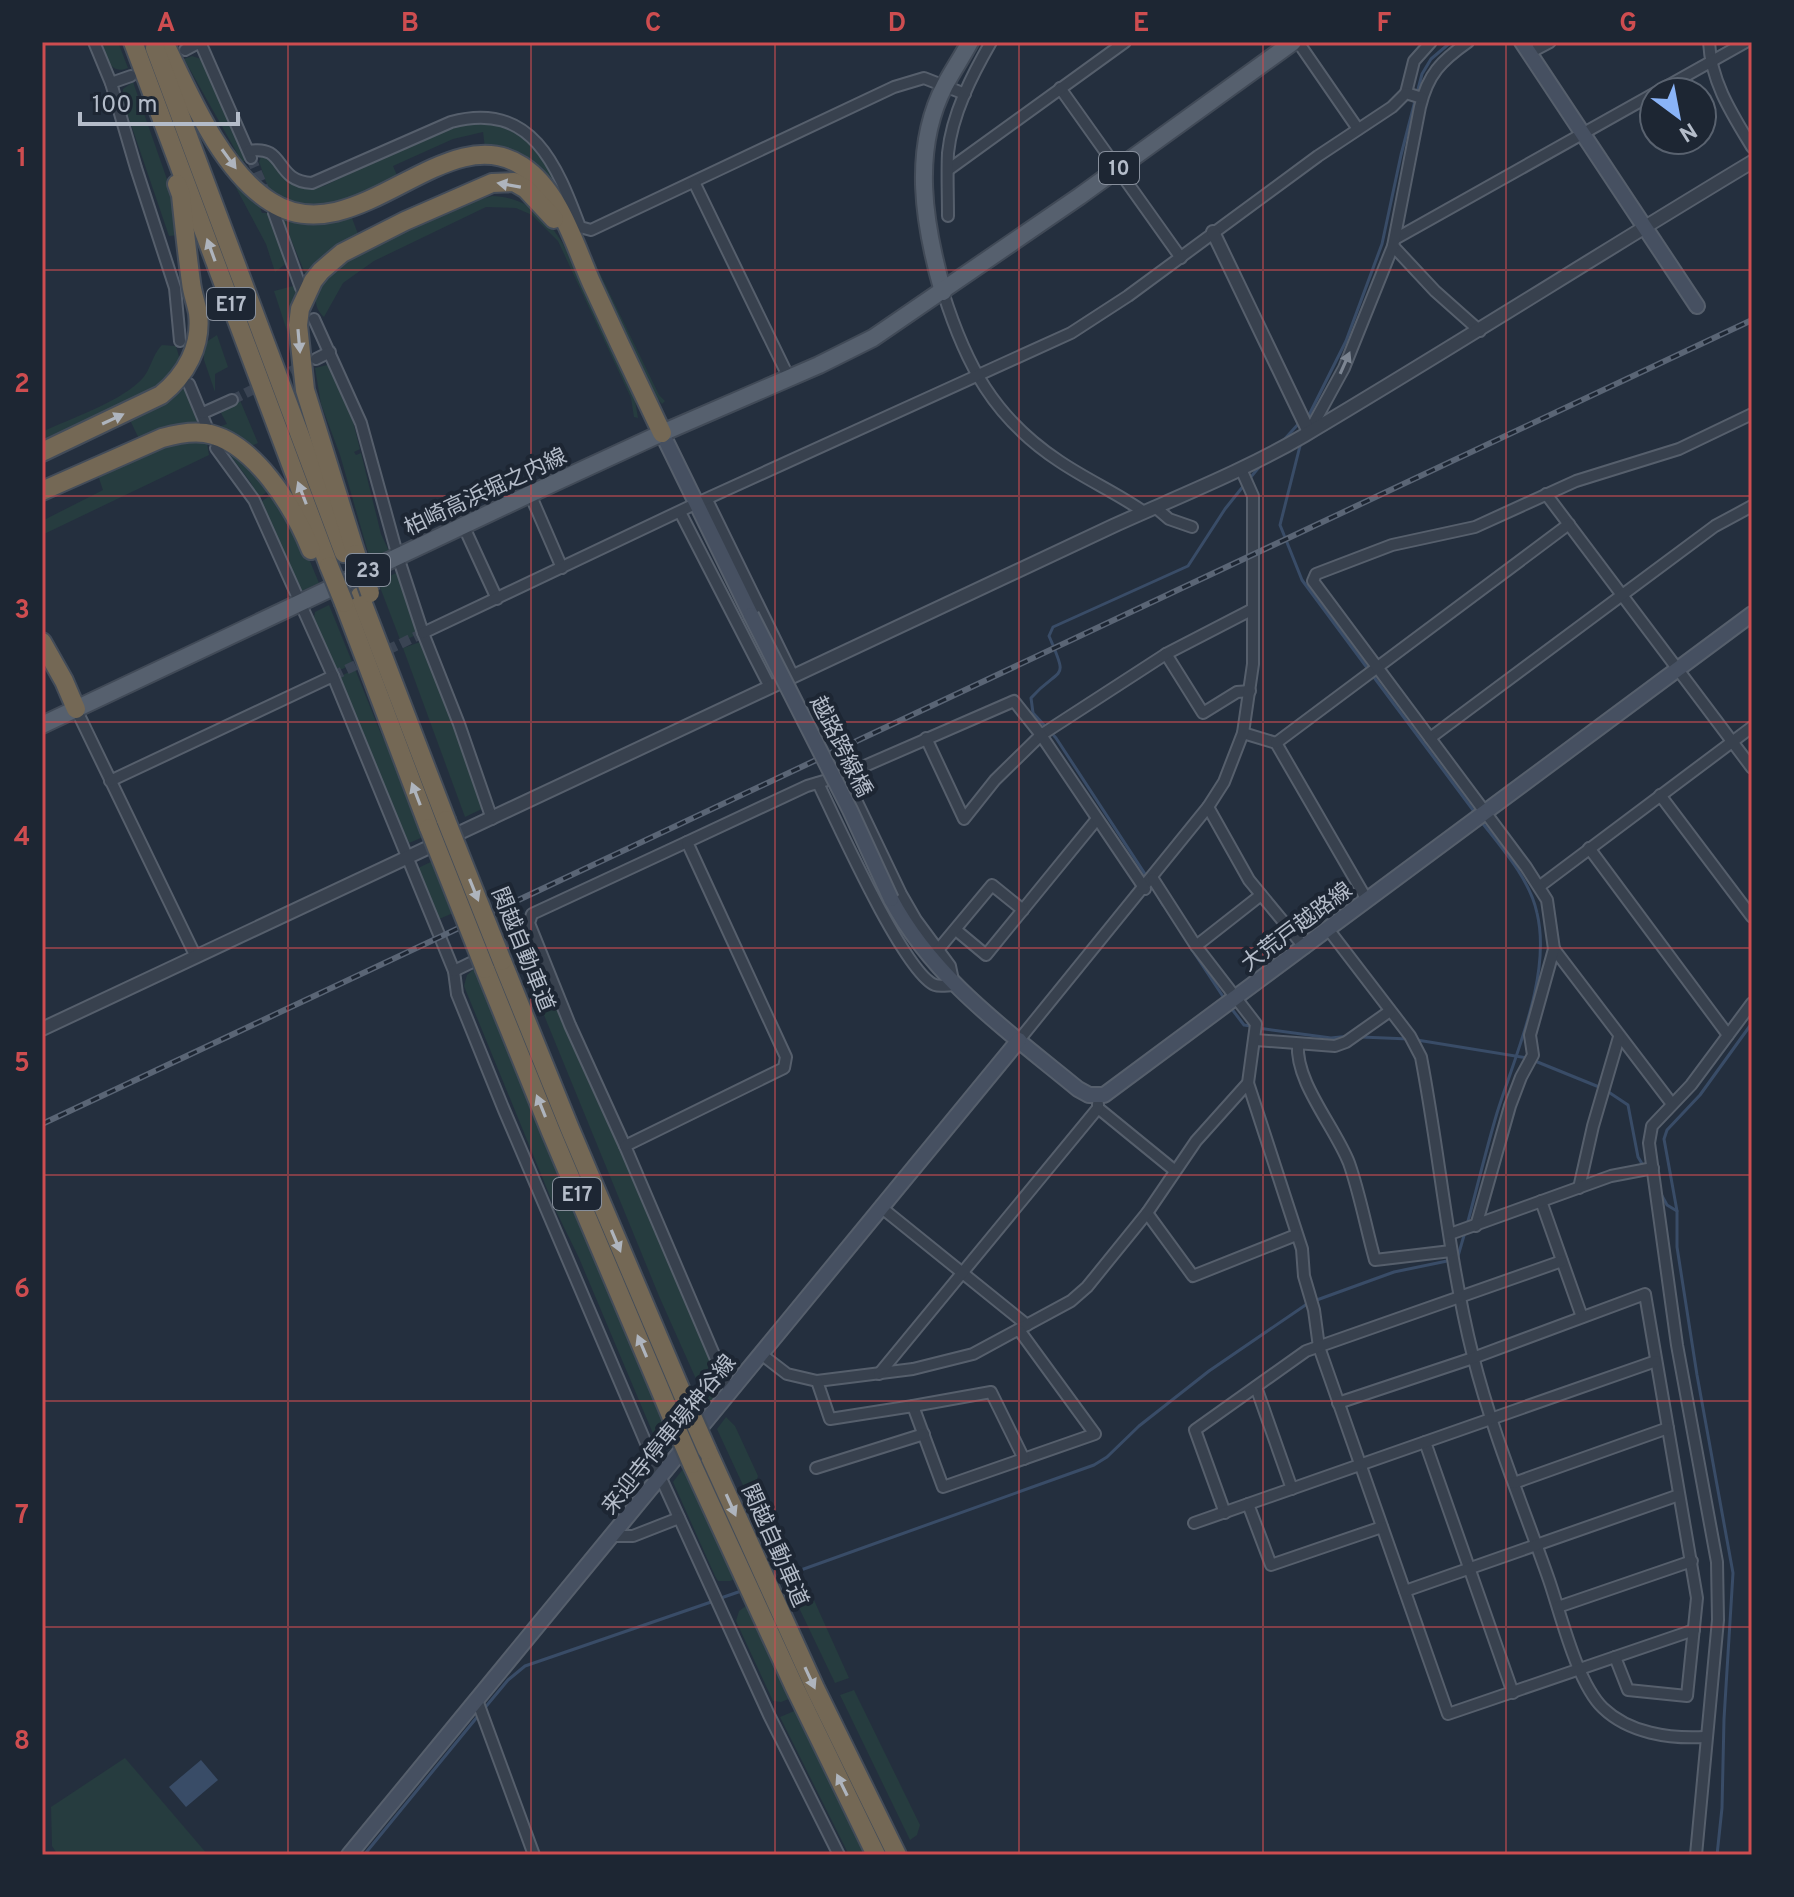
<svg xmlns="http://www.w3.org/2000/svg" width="1794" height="1897" font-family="Overpass,'Noto Sans JP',sans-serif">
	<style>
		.green { fill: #263c3f }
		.water { fill: #394c67 }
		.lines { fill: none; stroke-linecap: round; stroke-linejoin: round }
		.stream { stroke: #394c67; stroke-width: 3 }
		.minor-tunnel { stroke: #3a4453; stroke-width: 10; stroke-dasharray: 10 5; stroke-linecap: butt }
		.minor-casing { stroke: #565f6c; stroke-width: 14 }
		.tertiary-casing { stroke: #565f6c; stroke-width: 16 }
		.secondary-casing { stroke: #565f6c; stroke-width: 18 }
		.primary-casing { stroke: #414a57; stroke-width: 20 }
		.motorway-casing { stroke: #434c59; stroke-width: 22 }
		.minor { stroke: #38414e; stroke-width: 10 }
		.tertiary { stroke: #38414e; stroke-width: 12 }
		.secondary { stroke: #465061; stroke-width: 14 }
		.primary { stroke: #56606e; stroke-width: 16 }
		.motorway { stroke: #746855; stroke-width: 18 }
		.rail-casing { stroke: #5a6575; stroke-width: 6 }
		.rail { stroke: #1d2633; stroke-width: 3; stroke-dasharray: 9; stroke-linecap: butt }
		.secondary-bridge-casing { stroke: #565f6c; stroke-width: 18; stroke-linecap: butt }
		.motorway-bridge-casing { stroke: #434c59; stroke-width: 22; stroke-linecap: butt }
		.secondary-bridge { stroke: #465061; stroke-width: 14 }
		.motorway-bridge { stroke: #746855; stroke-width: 18 }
		.oneway { fill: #aeb4bd }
		.oneway2 { fill: #7c8592 }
		.grid { fill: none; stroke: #ce4d50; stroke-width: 2; stroke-opacity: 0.55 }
		.labels { text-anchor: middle; stroke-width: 8; stroke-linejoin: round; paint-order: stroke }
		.shield { fill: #1d2633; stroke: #878f9c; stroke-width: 2 }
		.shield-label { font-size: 20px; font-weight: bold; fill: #b4bcc9 }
		.street-label { font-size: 22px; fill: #b4bcc9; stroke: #1d2633 }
		.neatline { fill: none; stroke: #ce4d50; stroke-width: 3 }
		.grid-label { font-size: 26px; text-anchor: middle; font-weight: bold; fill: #ce4d50 }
	</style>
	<rect width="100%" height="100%" fill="#242f3e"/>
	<g class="green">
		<path d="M100,42H118L128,68C110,76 105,55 100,42Z"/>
		<path d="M192,56L201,59L247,160L242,162L184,59Z"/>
		<path d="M133,82L169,185L179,235L169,236L123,101V89Z"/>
		<path d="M479,122C506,126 524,135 542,156C548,164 554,169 554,179L659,395L665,401L662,404L656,397L556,193L485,148L483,132L453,139L393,166L399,180C363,197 327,216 287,199C282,197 275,195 271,190C265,184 263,171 259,162L261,157H271C285,183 293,192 324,186L443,128Z"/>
		<path d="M238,181L257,199L262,213H268L287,263L275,272L266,244L234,184Z"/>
		<path d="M492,196C531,197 551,222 569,254L634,394L638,418L634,417L631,398L558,241L532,215L516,208L486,207L374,261L343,283L324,317C299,294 338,265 356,253L455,207Z"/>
		<path d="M280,213H350L360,239L307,278Z"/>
		<path d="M293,286L298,294L292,331H287L274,291Z"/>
		<path d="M217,335L228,367L215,374V392L204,360L203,344Z"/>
		<path d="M162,345L176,346L180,360L171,380L42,447V432C71,418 115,404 139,382C151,372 151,356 162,345Z"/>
		<path d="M327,365C343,373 355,430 360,449L354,452L356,455L361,453L381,534L389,551L370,559L340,455L321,404L315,368Z"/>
		<path d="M186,388L203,427L141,443L129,418Z"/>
		<path d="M239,398L258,443L249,447L230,432L215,428L227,424L221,413L224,407Z"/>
		<path d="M191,440L207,443L209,455L42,535V521L103,490L98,475L170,444Z"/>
		<path d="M225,448L247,460L297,530L319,583L302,591L299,589L261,502L269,496L267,492L258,498L251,483Z"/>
		<path d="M396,573L400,576L419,626L414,636L401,642L378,582Z"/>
		<path d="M329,605L353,664L340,670L334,668L313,623L315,612Z"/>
		<path d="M420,642L425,644L484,808L465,817L403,648Z"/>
		<path d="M355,669L379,729L428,835L409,843L340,683L339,677Z"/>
		<path d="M437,859L458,911L439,919L418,868Z"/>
		<path d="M526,948L541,957L723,1388L708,1406L659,1296L517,949Z"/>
		<path d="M474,969L647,1381L672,1446L669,1450H661L657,1443L579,1258L556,1211L464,986L467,975Z"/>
		<path d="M726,1417L735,1426L758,1476L754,1490L790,1551L779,1563L717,1429Z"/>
		<path d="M687,1464L738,1578L730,1581H718L715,1576L673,1482Z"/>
		<path d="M803,1585L809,1589L849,1678L835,1683L790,1589Z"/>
		<path d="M750,1603L794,1697L781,1702L773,1701L736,1621L739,1611Z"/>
		<path d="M854,1690L920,1825L917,1835L910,1840L840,1695Z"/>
		<path d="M799,1709L869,1853H848L780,1717Z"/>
		<path d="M125,1758L208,1855H58L52,1846L51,1807Z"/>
	</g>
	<path class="water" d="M201,1760L218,1780L186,1807L169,1787Z"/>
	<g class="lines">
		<g class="stream">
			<path d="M1307,419L1346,341L1382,244L1401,155L1422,74L1431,59L1451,42"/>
			<path d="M1282,442L1301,421"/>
			<path d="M1301,442L1280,525L1302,580L1368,669"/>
			<path d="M1250,478L1260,466"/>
			<path d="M1373,676L1476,814"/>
			<path d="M1147,877L1056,738L1033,713L1031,698C1060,665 1070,684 1049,636L1053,627L1188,566L1225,509L1245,484"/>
			<path d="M1155,891L1163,905"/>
			<path d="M1191,948L1224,998"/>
			<path d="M1231,1008L1244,1025L1251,1026"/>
			<path d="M1258,1028L1331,1038L1350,1036"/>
			<path d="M1361,1037L1409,1039"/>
			<path d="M1417,1040L1528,1058"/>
			<path d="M1535,1061L1604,1089L1628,1105L1638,1157L1644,1167"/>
			<path d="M1661,1194L1667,1205L1677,1211"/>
			<path d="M1467,1225C1477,1188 1486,1150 1497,1113C1515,1055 1552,975 1537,913C1530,879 1501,847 1480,820"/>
			<path d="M1458,1256L1465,1232"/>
			<path d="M1314,1301L1394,1272L1452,1260"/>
			<path d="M773,1580L1094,1465L1107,1457L1139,1426L1209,1371L1307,1304"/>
			<path d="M721,1598L744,1590"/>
			<path d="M483,1710L508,1680L525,1666L714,1601"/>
			<path d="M364,1855L478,1716"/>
			<path d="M1717,1855L1722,1808L1724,1719L1733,1573L1697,1375L1677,1247V1211L1664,1139L1667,1130L1700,1095L1752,1023"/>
		</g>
		<g class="minor-tunnel">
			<path d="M251,158L267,196"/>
			<path d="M277,378L316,359"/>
			<path d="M232,400L262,385"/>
			<path d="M333,676L423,633"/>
		</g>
		<g class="minor-casing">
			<g id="minor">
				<path d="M94,42L111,83L136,168L175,288L180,341"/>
				<path d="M200,42L251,158"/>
				<path d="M1298,42L1358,129"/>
				<path d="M1709,42C1711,82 1732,114 1752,147"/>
				<path d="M185,50L200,42"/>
				<path d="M1529,53L1550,42"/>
				<path d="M111,83L131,76"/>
				<path d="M1060,88L1181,258"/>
				<path d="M1406,93L1414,61L1431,42"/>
				<path d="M249,151C287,144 273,181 312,183L451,122C532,100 557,166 580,227L591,230L894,87L924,78L965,94"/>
				<path d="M948,170L1125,42"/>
				<path d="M694,182L789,378"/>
				<path d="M274,213L301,288"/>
				<path d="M948,216C948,195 947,174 948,153C952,114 972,75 991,42"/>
				<path d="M1395,239L1746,42"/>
				<path d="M1393,246L1435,291L1480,331"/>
				<path d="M943,292C966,365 994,418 1059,461C1087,480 1117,493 1144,512"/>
				<path d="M314,319L361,423L398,557L423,633L459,724L492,819"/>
				<path d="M316,359L330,352"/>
				<path d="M189,384L206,425"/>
				<path d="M203,413L232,400"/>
				<path d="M1309,432L1344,368L1393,246L1420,107C1428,74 1441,61 1468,42"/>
				<path d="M216,448L254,500L333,676L454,971L457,994L504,1110L660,1476L769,1715L839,1855"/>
				<path d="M530,494L562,568"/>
				<path d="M1546,494L1752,768"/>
				<path d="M707,500L793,676"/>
				<path d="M1155,507L1169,519L1192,527"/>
				<path d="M680,512L770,687"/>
				<path d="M463,525L497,599"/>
				<path d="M423,633L695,504L1071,333L1128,296L1318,156L1392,107L1406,93L1422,98"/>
				<path d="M1166,654L1203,713L1237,692L1250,691"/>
				<path d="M76,709L196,957"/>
				<path d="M1243,733L1276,743L1367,900"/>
				<path d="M926,738L964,819L995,780L1041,735L1166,654L1253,609"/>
				<path d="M1430,738L1715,526L1752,506"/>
				<path d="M1276,743L1569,524"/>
				<path d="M110,781L333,676"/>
				<path d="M818,783C835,818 904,973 935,985C940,987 948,985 954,985L950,966L916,920L901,894L844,775"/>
				<path d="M1660,795L1752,917"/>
				<path d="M1208,807L1249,880L1305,948"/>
				<path d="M687,842L532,914L529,923L570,1025L625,1146L730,1392"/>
				<path d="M1589,848L1728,1035"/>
				<path d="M1540,886L1752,727"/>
				<path d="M1328,929L1410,1036L1421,1057C1440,1156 1448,1257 1473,1356C1492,1432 1523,1506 1549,1580C1561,1615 1577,1683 1603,1708C1629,1733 1669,1739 1705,1737"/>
				<path d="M956,930L986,955L1097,819"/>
				<path d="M1196,946L1261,895"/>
				<path d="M1554,949L1672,1104"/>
				<path d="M937,951L992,885L1023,910"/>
				<path d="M454,971L532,933"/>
				<path d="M1019,1040L1208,807L1224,782L1243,733L1253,664V496L1241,469"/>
				<path d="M1256,1040L1335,1046L1346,1042L1390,1011"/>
				<path d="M1298,1044C1295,1082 1335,1127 1349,1163C1360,1194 1366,1228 1375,1260L1451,1251"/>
				<path d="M1248,1083L1302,1249L1304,1276L1314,1310L1319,1347L1448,1714L1694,1630"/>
				<path d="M1098,1104V1108L1174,1170"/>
				<path d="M625,1146L784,1068L786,1057L687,842L807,786L844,775L1014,701L1041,735L1145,889"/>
				<path d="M1579,1188L1593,1126L1619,1037"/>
				<path d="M1541,1201L1582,1317"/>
				<path d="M882,1208L1027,1325"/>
				<path d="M1147,1213L1193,1276L1296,1235"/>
				<path d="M1476,1226L1510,1106L1521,1077L1533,1055L1530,1035L1554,949L1547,900L1526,867L1313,581L1316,574L1392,545L1475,527L1576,481L1679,449L1752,414"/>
				<path d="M1450,1234L1611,1176L1653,1168"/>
				<path d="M761,1354L787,1374L817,1381L913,1369L973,1354L1071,1301L1087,1287L1147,1213L1196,1141L1248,1083L1256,1024L1196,946L1153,879"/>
				<path d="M879,1374L1098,1108"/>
				<path d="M817,1381L830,1419L913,1406L943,1487L1095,1434L1019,1330"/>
				<path d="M1256,1387L1292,1489"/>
				<path d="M1338,1403L1473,1358L1645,1294L1697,1598L1687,1696L1628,1690L1615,1657"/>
				<path d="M913,1406L991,1392L1024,1459"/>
				<path d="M1425,1442L1513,1693"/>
				<path d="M816,1468L924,1434"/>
				<path d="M1514,1483L1668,1428"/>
				<path d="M1248,1504L1271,1565L1382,1527"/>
				<path d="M1225,1513L1195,1430L1306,1351L1562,1261"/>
				<path d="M1194,1523L1656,1361"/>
				<path d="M613,1536H633L679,1518"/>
				<path d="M1405,1591L1679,1495"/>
				<path d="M1558,1607L1692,1561"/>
				<path d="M477,1700L534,1855"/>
				<path d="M1696,1855L1718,1620L1717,1562L1677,1345L1649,1143L1652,1126L1691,1085L1752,1003"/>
			</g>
		</g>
		<g class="tertiary-casing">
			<g id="tertiary">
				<path d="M1213,232L1309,432"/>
				<path d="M42,1029L1113,526C1177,497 1244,471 1305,435C1455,346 1602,252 1752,162"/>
			</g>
		</g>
		<g class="secondary-casing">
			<g id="secondary">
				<path d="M1522,42L1697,306"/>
				<path d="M662,433L751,615"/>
				<path d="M891,899C934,980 1009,1032 1078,1089L1089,1095H1104L1752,614"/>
				<path d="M349,1855L1019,1040"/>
			</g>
		</g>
		<g class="primary-casing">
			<g id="primary">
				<path d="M943,292C924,225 911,150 945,85C953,70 962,57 970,42"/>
				<path d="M42,725L530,494L662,433L819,365L873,338L1080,196L1293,42"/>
			</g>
		</g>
		<g class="motorway-casing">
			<g id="motorway">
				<path d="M133,42L329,566"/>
				<path d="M164,42C189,93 221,171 271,202C355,256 446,115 522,166C560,191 574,244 592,284C615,334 638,383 662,433"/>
				<path d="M155,48L344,553"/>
				<path d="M42,452L161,395C186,375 202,346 198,313C196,302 192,293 191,282C187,253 184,224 181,195L177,184"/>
				<path d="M42,491L162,438C176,434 190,431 205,433C254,441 294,508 311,550"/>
				<path d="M356,554L305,390L298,325L300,309L313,281L321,271L342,253L405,221L492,183L514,182L526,189L554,219"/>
				<path d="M360,596L446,820"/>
				<path d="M344,603L429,828"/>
				<path d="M42,642L64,681L76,709"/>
				<path d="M502,961L570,1129L688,1407"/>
				<path d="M485,969L551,1132L672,1418"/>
				<path d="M707,1450L815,1688L897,1855"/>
				<path d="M692,1464L795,1688L876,1855"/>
			</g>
		</g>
		<use href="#minor" class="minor"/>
		<use href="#tertiary" class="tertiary"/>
		<use href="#secondary" class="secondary"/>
		<use href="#primary" class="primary"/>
		<use href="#motorway" class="motorway"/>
		<g class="rail-casing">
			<path id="rail" d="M42,1124L1752,320"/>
		</g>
		<use href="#rail" class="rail"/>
		<g class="secondary-bridge-casing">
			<path id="secondary-bridge" d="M751,615L850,810L891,899"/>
		</g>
		<g class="motorway-bridge-casing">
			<g id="motorway-bridge">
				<path d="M356,554L370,593"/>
				<path d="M329,566L344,603"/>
				<path d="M446,820L502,961"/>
				<path d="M429,828L485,969"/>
				<path d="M688,1407L707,1450"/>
				<path d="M672,1418L692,1464"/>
			</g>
		</g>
		<use href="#secondary-bridge" class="secondary-bridge"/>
		<use href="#motorway-bridge" class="motorway-bridge"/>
	</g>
	<defs><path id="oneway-solid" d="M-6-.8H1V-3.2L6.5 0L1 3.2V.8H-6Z" transform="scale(2)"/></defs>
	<g class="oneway">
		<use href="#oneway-solid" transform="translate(229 159) rotate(54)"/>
		<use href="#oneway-solid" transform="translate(509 185) rotate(-170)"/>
		<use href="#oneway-solid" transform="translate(211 250) rotate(-110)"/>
		<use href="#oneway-solid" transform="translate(299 341) rotate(85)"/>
		<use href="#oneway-solid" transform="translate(113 419) rotate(-25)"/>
		<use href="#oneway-solid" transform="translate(302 493) rotate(-111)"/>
		<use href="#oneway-solid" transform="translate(416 794) rotate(-111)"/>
		<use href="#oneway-solid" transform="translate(474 890) rotate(68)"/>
		<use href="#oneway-solid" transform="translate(541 1106) rotate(-112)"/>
		<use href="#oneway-solid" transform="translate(616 1241) rotate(67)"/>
		<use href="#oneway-solid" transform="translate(642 1346) rotate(-113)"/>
		<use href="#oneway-solid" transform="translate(731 1505) rotate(66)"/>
		<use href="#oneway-solid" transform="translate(810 1678) rotate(65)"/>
		<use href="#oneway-solid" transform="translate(842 1785) rotate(-116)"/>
	</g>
	<use class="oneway2" href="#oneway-solid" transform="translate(1345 363) rotate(-66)"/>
	<path class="grid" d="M288,42V1855M531,42V1855M775,42V1855M1019,42V1855M1263,42V1855M1506,42V1855M42,270H1752M42,496H1752M42,722H1752M42,948H1752M42,1175H1752M42,1401H1752M42,1627H1752"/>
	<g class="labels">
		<g class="shield">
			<rect x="1099" y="152" width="40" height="32" rx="6"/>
			<rect x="207" y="288" width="48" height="32" rx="6"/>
			<rect x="346" y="554" width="44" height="32" rx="6"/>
			<rect x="553" y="1178" width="48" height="32" rx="6"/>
		</g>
		<g class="shield-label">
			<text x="1119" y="175">10</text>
			<text x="231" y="311">E17</text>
			<text x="368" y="577">23</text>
			<text x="577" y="1201">E17</text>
		</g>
		<g class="street-label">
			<text transform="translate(485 491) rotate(-25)" y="8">柏崎高浜堀之内線</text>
			<text transform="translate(842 746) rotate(63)" y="8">越路跨線橋</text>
			<text transform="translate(1296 926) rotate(-37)" y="8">大荒戸越路線</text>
			<text transform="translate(524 949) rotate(68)" y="8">関越自動車道</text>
			<text transform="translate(668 1434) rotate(-51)" y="8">来迎寺停車場神谷線</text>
			<text transform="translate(776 1545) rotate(66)" y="8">関越自動車道</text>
		</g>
	</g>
	<rect width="1794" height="1897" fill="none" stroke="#1d2633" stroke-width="88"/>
	<g transform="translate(1678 116) rotate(148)"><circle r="38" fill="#1d2633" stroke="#59626f" stroke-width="2"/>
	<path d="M0-6L14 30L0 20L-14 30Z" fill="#8ab4f8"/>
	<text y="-12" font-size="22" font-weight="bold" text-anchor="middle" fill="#b4bcc9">N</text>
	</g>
	<path d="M80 112v12h158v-12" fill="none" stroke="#b4bcc9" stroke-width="4"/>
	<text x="92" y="112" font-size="24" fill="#b4bcc9" stroke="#1d2633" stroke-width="6" paint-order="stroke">100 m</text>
	<rect x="44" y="44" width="1706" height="1809" class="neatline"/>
	<g class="grid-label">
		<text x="166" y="31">A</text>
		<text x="410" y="31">B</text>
		<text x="653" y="31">C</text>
		<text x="897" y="31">D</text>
		<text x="1141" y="31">E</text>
		<text x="1384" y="31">F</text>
		<text x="1628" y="31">G</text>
		<text x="22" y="166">1</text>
		<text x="22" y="392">2</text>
		<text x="22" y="618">3</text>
		<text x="22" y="845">4</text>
		<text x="22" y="1071">5</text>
		<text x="22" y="1297">6</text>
		<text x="22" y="1523">7</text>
		<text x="22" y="1749">8</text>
	</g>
</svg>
